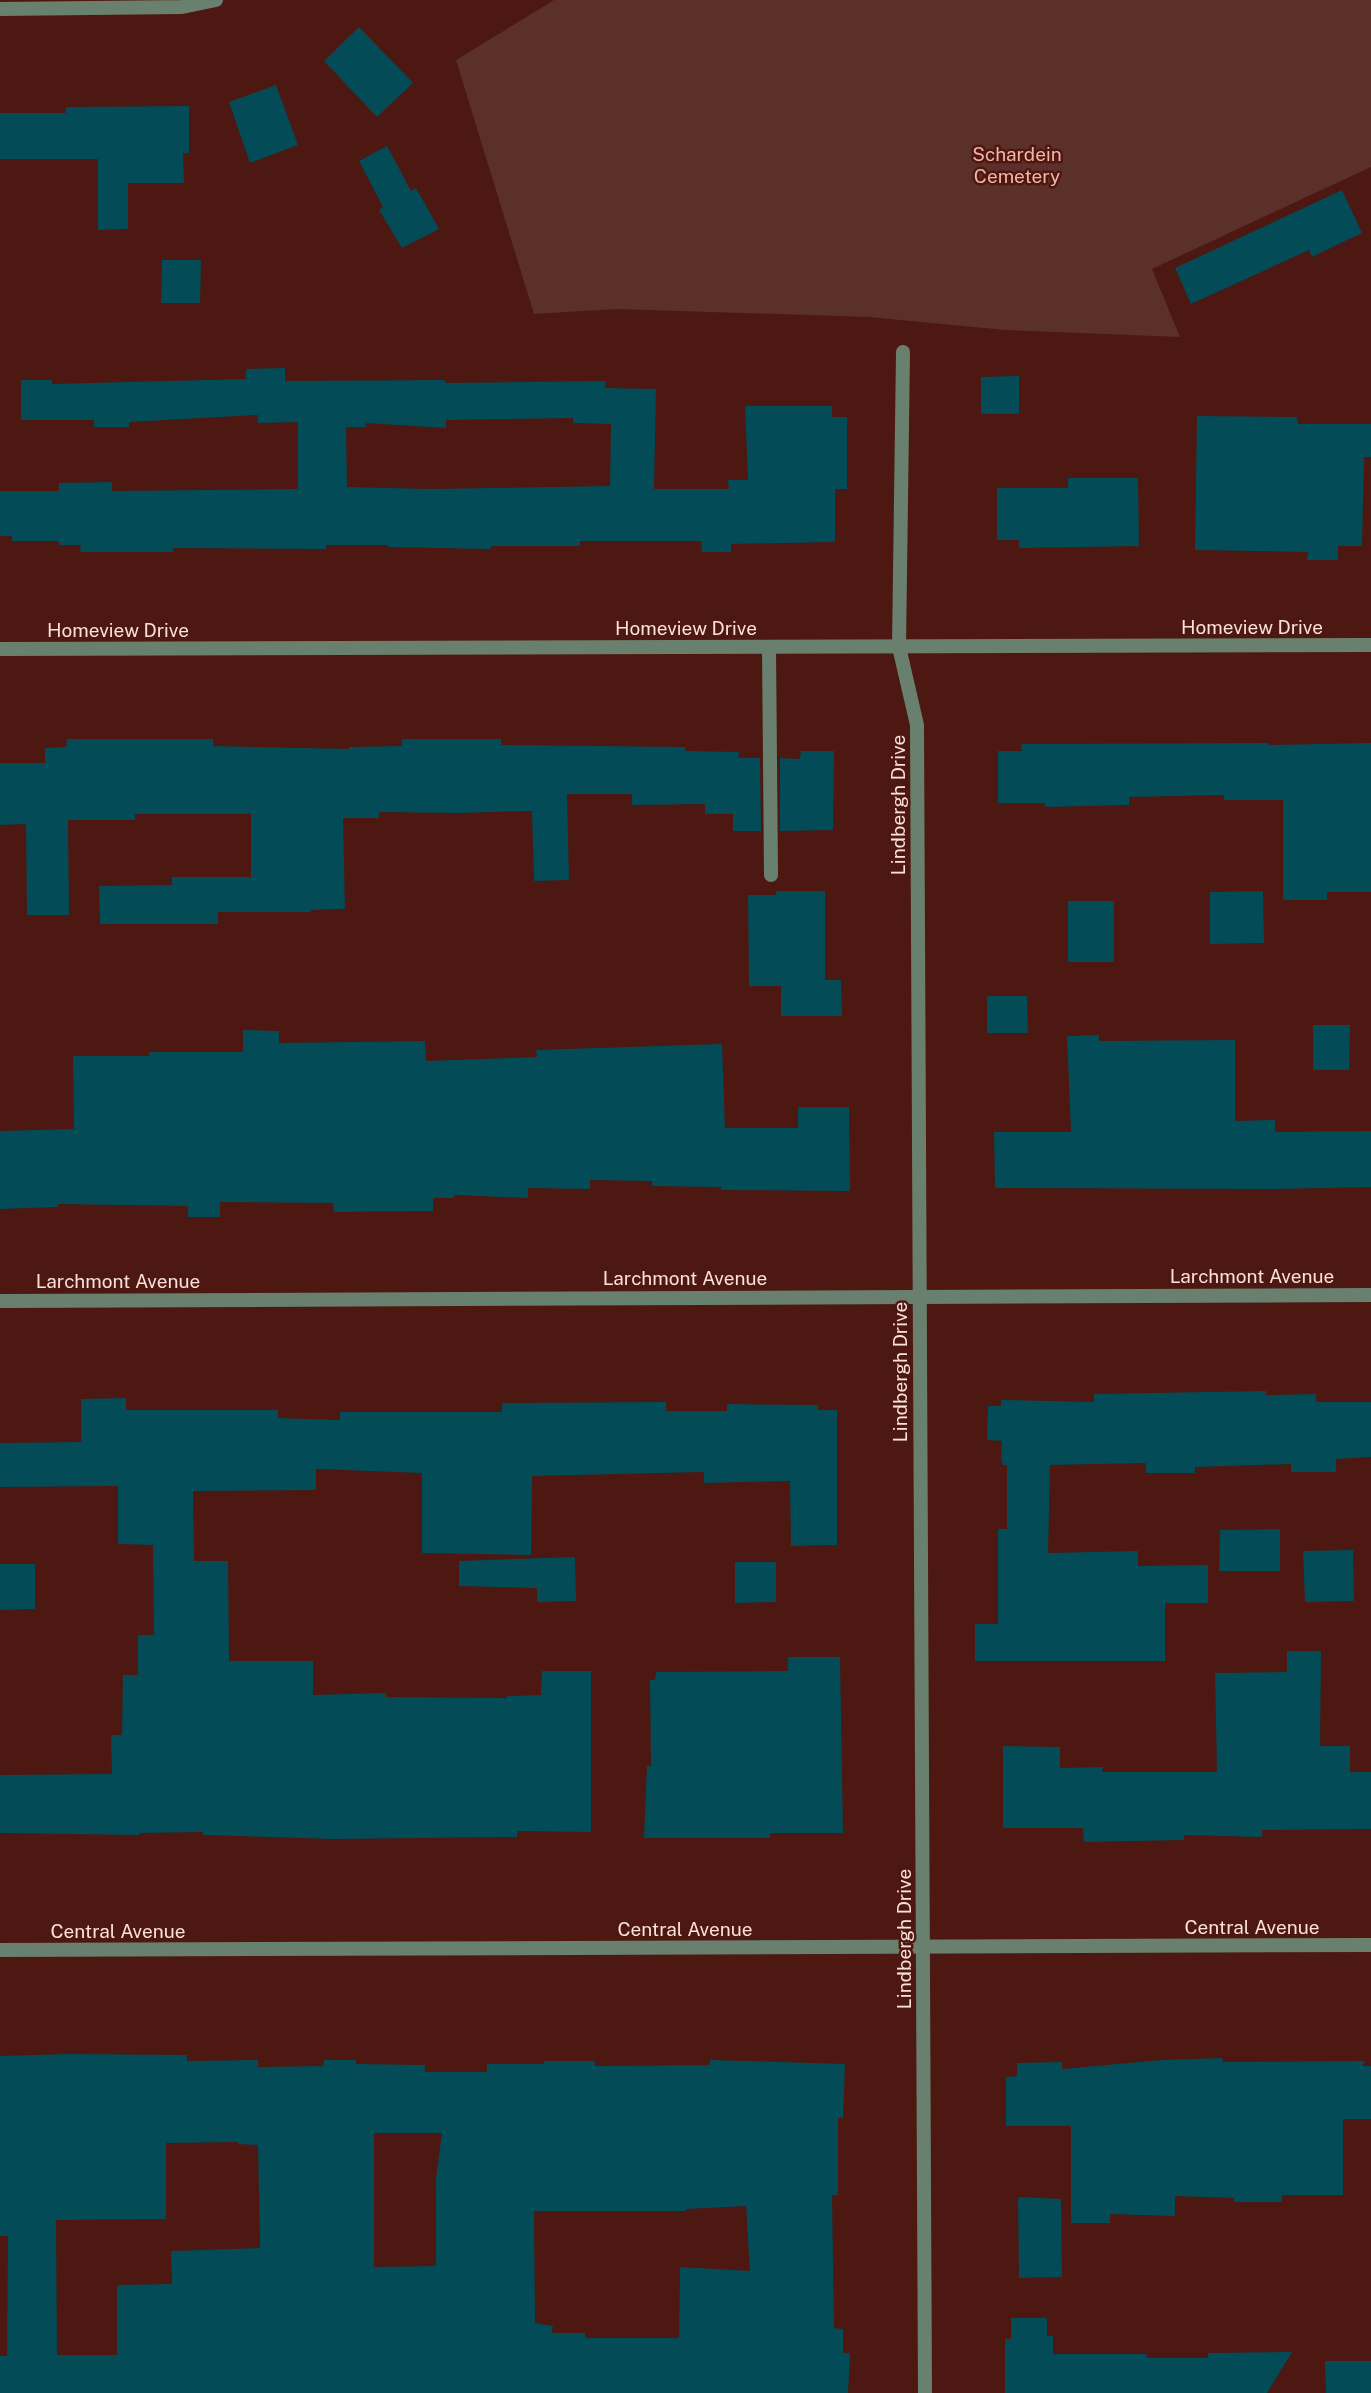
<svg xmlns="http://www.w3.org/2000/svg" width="1371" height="2393" font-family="'Public Sans',sans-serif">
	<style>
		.green { fill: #5a3028 }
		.building { fill: #034b56; fill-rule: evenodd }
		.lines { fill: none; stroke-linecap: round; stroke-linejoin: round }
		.service { stroke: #6a806e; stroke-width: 14 }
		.minor { stroke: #6a806e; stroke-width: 14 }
		.tertiary { stroke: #6a806e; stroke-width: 14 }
		.labels { text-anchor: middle; stroke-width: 5; stroke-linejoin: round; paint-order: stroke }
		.park-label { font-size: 19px; fill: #f5b4a8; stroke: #4c1811 }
		.street-label { font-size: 19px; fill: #fce0da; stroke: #4c1811 }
	</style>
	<rect width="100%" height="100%" fill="#4c1811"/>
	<path class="green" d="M554,0H1371V167L1152,269L1180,337L1005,330L869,317L616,309L534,314L456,60Z"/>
	<g class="building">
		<path d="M359,27L413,83L377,117L324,61Z"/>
		<path d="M276,85L298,145L250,163L229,102Z"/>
		<path d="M189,106V153H183L184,183H128V229L98,230V159H0V113H66V107Z"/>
		<path d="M387,146L411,191L416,188L439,229L402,248L379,210L383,207L359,161Z"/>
		<path d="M1342,190L1362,233L1312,257L1309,250L1191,304L1175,268Z"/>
		<path d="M162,260H201L200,303H161Z"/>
		<path d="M285,368V381L445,380V383L605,381V388L656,389L654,489H729L728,480H748L745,406H832V417H847V489H835V542L731,544V552H702L701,541H580V546H491V549L388,547V545H326V549L173,548V552H80L81,545H59V541H12V536H0V491H59V483L112,482V491L298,489V422L258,423V415L129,422V427H94V420H21V380H52V384L246,379V369ZM573,418V423L611,424L610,486L428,489L347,487L346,427H366V423L446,428V420Z"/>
		<path d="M1019,376V414H981V377Z"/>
		<path d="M1197,416L1297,417L1298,424H1371V457H1364L1362,546H1338V560H1307L1308,552L1195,550Z"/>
		<path d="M1068,478H1138L1139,546L1019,548V540H997V488H1068Z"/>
		<path d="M67,739H213V746L349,749V747L402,746V739H501V745L685,747V751L739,752L738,758H760L761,831H733V814H705V804L632,805V794H567L569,880L534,881L532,811L457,813L379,812V818H343L345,909L311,910V912H218V924H100L99,886L172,885V877H251V814H135V820H68L69,915H27L26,824L0,825V763H45V748L66,747Z"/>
		<path d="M1269,743V745L1371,743V892H1327V900H1283V800H1224V795L1129,797V805L1045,807V803H998V751H1022L1021,744Z"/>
		<path d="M801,751H834L833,830L780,831V758L800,759Z"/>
		<path d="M776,891H825V980H841L842,1016H781V986H749L748,895H776Z"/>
		<path d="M1263,891L1264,943L1210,944V892Z"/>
		<rect x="1068" y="901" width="46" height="61"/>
		<path d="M987,996H1027L1028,1033H987Z"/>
		<path d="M1313,1025H1350L1349,1070H1313Z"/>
		<path d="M243,1030L279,1031V1043L425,1041L426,1061L537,1057L536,1050L722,1044L725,1128H798V1107H849L850,1191L721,1190V1187L652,1186V1181L590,1180V1189L528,1188V1198L454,1195V1198H433V1211L334,1212L333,1203L220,1202V1217H188V1206L58,1204V1207L0,1209V1131L74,1129L73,1056H149V1052H243Z"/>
		<path d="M1099,1035V1041L1235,1040V1121L1275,1120V1132L1371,1131V1187L1275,1189L995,1188L994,1132H1071L1067,1036Z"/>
		<path d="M1266,1391V1395L1316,1394V1402H1371V1457L1336,1459V1472H1291V1464L1195,1467V1473H1146V1463L1050,1465L1048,1553L1138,1551V1566L1208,1565V1603H1165V1661H975V1624H998V1529H1007V1465H1003L1001,1458L1002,1441L987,1440L988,1406H1001V1400L1094,1402V1394Z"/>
		<path d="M126,1398V1410H278V1418L340,1420V1412H502V1403L666,1402V1411H727V1404L818,1405V1410H837V1545L791,1546L790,1481L704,1483V1472L532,1476L531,1555L422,1553V1473L316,1469V1490L193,1491L194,1561H228L229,1661H313V1695L386,1693V1697L507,1698V1696L541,1695L542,1671H591V1832L517,1831V1837L334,1839L203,1835V1832L139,1833V1835L0,1833V1775L112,1774L111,1735H122L123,1675H138V1635H154L153,1545L118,1544V1486L0,1487V1443L81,1442V1399Z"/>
		<path d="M1280,1529V1571H1219L1220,1530Z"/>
		<path d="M1353,1550L1354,1601L1305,1602L1303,1551Z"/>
		<path d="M575,1557L576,1601L537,1602V1588L459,1586V1561Z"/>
		<path d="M735,1562H776V1602L735,1603Z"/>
		<path d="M0,1564H35V1609L0,1610Z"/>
		<path d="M1287,1651H1321L1320,1746H1350V1772H1371V1829L1262,1830V1837L1184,1835V1840L1084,1842L1083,1828H1003V1746L1060,1747V1768L1103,1767L1102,1772H1217L1215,1673L1287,1672Z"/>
		<path d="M788,1657H840L843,1833H770V1838H644L647,1766H651L650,1680H655L656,1672L788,1671Z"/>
		<path d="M68,2054L187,2055V2061L258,2060V2067L323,2066L324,2060H356V2064L425,2065V2072H487V2064H544V2061H595V2066L710,2065V2060L845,2064L843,2118H838V2195H832L834,2328L843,2329V2353H850L848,2393H0V2356H7L8,2236H0V2056ZM374,2133H442L436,2179V2266L374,2267ZM238,2142V2144L258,2145L260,2248L171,2251L172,2284L117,2285V2355H57L56,2220L166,2219V2143ZM746,2206L750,2271L680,2267L679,2338H585V2333H552L553,2326L535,2323L534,2211H686V2209Z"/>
		<path d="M1222,2058L1223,2062L1364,2061L1363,2066H1371V2119H1343V2195H1282V2202H1234V2198L1175,2196V2216L1110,2214V2223H1071V2126H1006V2077L1017,2076V2063L1062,2062V2069L1162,2060Z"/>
		<path d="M1018,2197L1061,2199L1062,2277L1019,2278Z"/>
		<path d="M1011,2318H1047V2336H1053V2354H1147V2358H1208V2353L1292,2352L1267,2393H1005V2339H1011Z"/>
		<path d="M1325,2361H1371V2393H1326Z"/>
	</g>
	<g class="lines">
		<path class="service" d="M769,647L771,875"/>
		<g class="minor">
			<path d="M0,9L182,7L216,0"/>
			<path d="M903,352L899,647L917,725L925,2393"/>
			<path d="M0,649L1371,645"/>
			<path d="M0,1301L1371,1295"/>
		</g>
		<path class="tertiary" d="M0,1950L1371,1945"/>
	</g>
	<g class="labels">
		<g class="park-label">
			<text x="1017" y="161">Schardein<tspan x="1017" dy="22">Cemetery</tspan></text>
		</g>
		<g class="street-label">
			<text x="1252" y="634">Homeview Drive</text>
			<text x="686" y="635">Homeview Drive</text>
			<text x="118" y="637">Homeview Drive</text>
			<text transform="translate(898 805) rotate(-90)" y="7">Lindbergh Drive</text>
			<text x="1252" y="1283">Larchmont Avenue</text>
			<text x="685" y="1285">Larchmont Avenue</text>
			<text x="118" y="1288">Larchmont Avenue</text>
			<text transform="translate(900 1372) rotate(-90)" y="7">Lindbergh Drive</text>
			<text x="1252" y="1934">Central Avenue</text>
			<text x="685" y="1936">Central Avenue</text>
			<text x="118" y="1938">Central Avenue</text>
			<text transform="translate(904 1939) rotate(-90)" y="7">Lindbergh Drive</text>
		</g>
	</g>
</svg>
